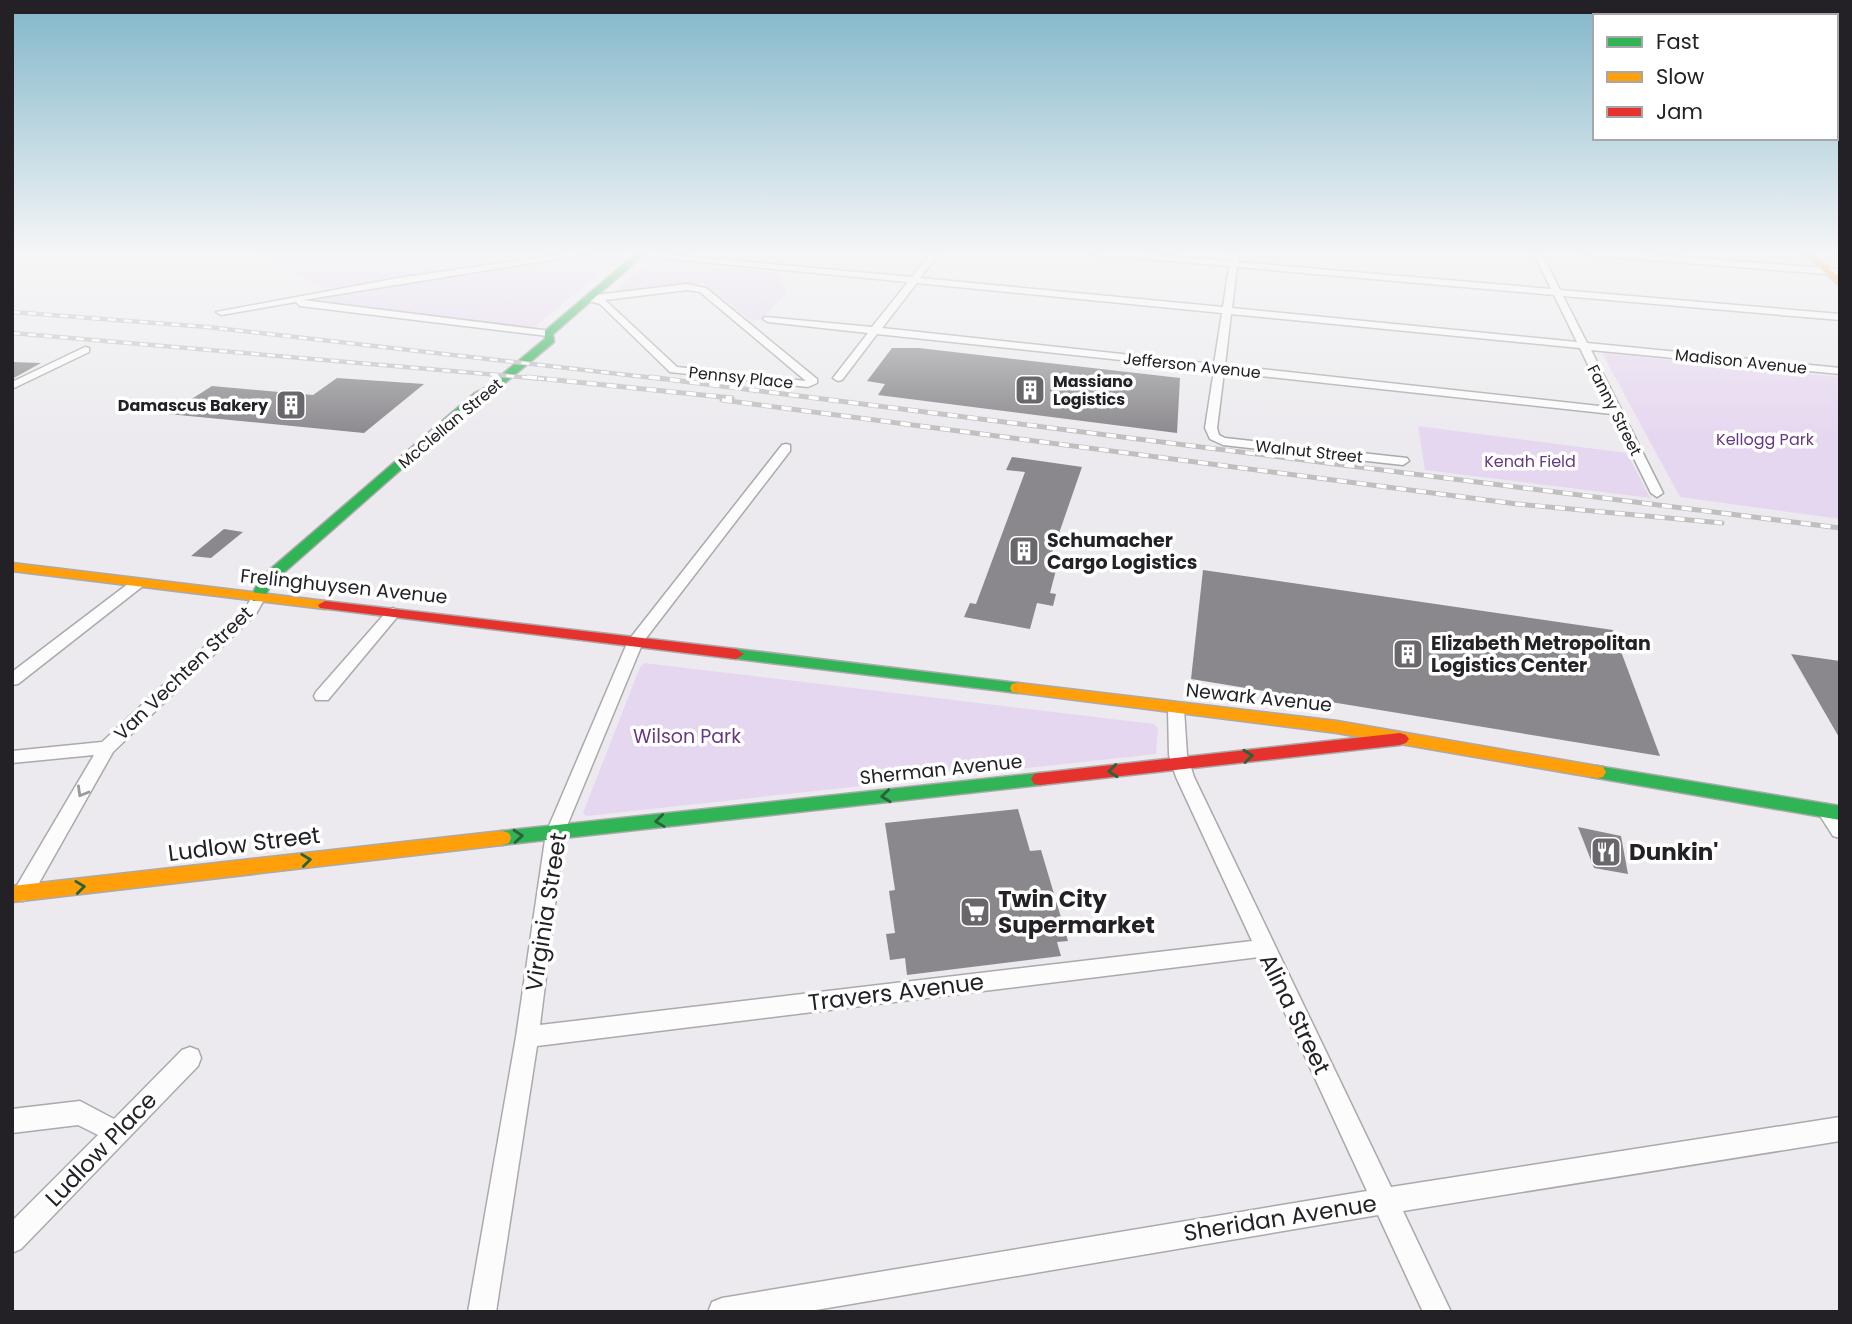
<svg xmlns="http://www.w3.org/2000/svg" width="1852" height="1324" font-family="Poppins,sans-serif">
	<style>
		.green { fill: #e6d7f0 }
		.building { fill: #8a888c }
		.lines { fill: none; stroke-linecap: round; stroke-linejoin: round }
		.street-casing { stroke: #aaa9ab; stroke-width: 3 }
		.fast-casing { stroke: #aaa9ab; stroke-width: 3 }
		.slow-casing { stroke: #aaa9ab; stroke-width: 3 }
		.jam-casing { stroke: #aaa9ab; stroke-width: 3 }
		.street { fill: #fcfcfc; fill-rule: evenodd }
		.fast { fill: #30b455; fill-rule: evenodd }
		.slow { fill: #ff9f0a; fill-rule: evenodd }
		.jam { fill: #e5322d; fill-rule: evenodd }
		.rail-far1-casing { stroke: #bfbfbf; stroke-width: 4.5 }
		.rail-casing { stroke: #bfbfbf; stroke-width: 5 }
		.rail-far1 { stroke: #fff; stroke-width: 2.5; stroke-dasharray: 8; stroke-linecap: butt }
		.rail { stroke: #fff; stroke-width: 3.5; stroke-dasharray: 10; stroke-linecap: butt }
		.oneway { stroke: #29633b }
		.oneway2 { stroke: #9a999b }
		.labels { text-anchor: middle; stroke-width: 7; stroke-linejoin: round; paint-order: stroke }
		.far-street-label { font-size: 16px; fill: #232125; stroke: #fff }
		.far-poi-label { font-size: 16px; font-weight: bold; fill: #232125; stroke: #fff; text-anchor: start }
		.far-park-label { font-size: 16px; fill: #673881; stroke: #fff }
		.poi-label { font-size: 19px; font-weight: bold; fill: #232125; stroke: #fff; text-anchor: start }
		.street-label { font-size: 19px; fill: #232125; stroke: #fff }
		.park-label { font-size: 19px; fill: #673881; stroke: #fff }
		.near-street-label { font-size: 23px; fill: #232125; stroke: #fff }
		.near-poi-label { font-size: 23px; font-weight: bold; fill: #232125; stroke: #fff; text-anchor: start }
	</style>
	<rect width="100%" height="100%" fill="#eceaee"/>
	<g class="green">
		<path d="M249,252H580L327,289Z"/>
		<path d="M614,252H626L533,328L311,301L318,297Z"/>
		<path d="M651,259L776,272L788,292L762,319L751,321L703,283L610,295Z"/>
		<path d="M1602,353L1840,377V519L1680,497Z"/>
		<path d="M1418,426L1627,453L1650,498L1425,470Z"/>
		<path d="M644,663L1154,724L1158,728L1156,754L586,816L583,813L640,667Z"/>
	</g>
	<g class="building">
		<path d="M892,348H919L1180,378L1177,433L878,395L885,384L867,381Z"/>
		<path d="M12,362L41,363L12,379Z"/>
		<path d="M337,378L424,384L364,433L168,414L212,386L313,395Z"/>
		<path d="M1012,457L1082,467L1047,568L1056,570L1050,593L1056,594L1053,606L1037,603L1030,629L964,617L970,603L976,604L1025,472L1006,470Z"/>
		<path d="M224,529L243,532L211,558L191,556Z"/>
		<path d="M1203,570L1613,630L1660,756L1191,679Z"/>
		<path d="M1791,654L1840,661V739Z"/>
		<path d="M1018,809L1030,851L1041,850L1068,941L1057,942L1061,956L907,975L905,958L890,960L886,934L895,933L889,891L895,890L885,823Z"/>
		<path d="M1578,827L1621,836L1628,874L1594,868Z"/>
	</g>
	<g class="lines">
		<g class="street-casing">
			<g id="street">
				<path d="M581,252H599L303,300L551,331L553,333L548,336L300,306L296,302L221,315L216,312L398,278Z"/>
				<path d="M637,252L912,277L932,252H940L920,278L1223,307L1229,266L1095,255L1091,252H1119L1229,261L1231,252H1239L1238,262L1551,289L1533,252H1541L1560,290L1840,314V320L1563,296L1587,343L1840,368V374L1591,350L1663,493L1657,497L1651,493L1612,414L1224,372L1217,428L1219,435L1225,438L1407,458L1409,461L1403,465L1223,445L1210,439L1205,428L1214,370L877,334L842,380L838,381L833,378L868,333L768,322L763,319L765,317L872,327L908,282L640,256ZM1237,267L1554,295L1577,342L1232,308ZM917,283L1222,313L1214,364L882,328ZM1231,314L1580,348L1608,407L1225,365Z"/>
				<path d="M1580,252H1611L1840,269V275L1584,255Z"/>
				<path d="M687,284L706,288L817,379V383L808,387L670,372L600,304L582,299L587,296ZM687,290L700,292L806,381L677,367L605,300Z"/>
				<path d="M85,347L89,348V352L12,389V382Z"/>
				<path d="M786,444L790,445V451L643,642L564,833L540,1025L1252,941L1176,777L1169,755L1168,709L1176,703L1184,709L1187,755L1194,777L1391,1187L1840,1117V1141L1403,1211L1451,1312H1423L1378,1215L804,1312H708L712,1302L722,1298L1367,1191L1259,957L537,1046L496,1312H468L516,1037L546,833L628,641L782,445Z"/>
				<path d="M138,579L145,583L143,586L18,684L12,685V672L133,580Z"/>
				<path d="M258,594L265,598L256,614L113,752L30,899L23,901L16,899L13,893L16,887L94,755L12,763V751L102,742L245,609L253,595Z"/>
				<path d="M393,608L400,613L398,616L328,700H316L314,696L316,692L388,610Z"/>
				<path d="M1826,804C1842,809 1840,824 1840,838L1833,836L1817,811L1819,806Z"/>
				<path d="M190,1047L198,1050L201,1058L198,1066L21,1249L12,1253V1221L98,1135L78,1125L12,1133V1109L80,1101L114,1119L182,1050Z"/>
			</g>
		</g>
		<g class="fast-casing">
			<g id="fast">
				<path d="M638,252H647L553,334L554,342L495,391L483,397L271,584L263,601H253L251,598L259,579L475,393L487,387L545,339V331Z"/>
				<path d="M736,649L1018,683L1026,688L1018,693L730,658L728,654Z"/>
				<path d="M1597,766L1840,806V820L1591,777L1588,772L1591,767Z"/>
				<path d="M1040,773L1046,774L1049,779L1046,784L1040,785L502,845L495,843L493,838L495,833L502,831Z"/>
			</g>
		</g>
		<g class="slow-casing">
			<g id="slow">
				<path d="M1802,252H1810L1840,278V286Z"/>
				<path d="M12,563L325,601L332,605L325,609L12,571Z"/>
				<path d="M1018,683L1337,721L1597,766L1603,767L1606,772L1603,777L1597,778L1337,733L1012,692L1010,688L1012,684Z"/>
				<path d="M502,831L509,833L511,838L509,843L502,845L12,902V886Z"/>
			</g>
		</g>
		<g class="jam-casing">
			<g id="jam">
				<path d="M325,601L736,649L744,654L736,659L320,608L318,605Z"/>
				<path d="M1400,733L1406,735L1409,739L1406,743L1400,745L1040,785L1034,784L1031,779L1034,774L1040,773Z"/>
			</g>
		</g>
		<use href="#street" class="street"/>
		<use href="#fast" class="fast"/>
		<use href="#slow" class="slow"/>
		<use href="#jam" class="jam"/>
		<g class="rail-far1-casing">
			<g id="rail-far1">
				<path d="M12,312L207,327L663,379"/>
				<path d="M12,333L544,379"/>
			</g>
		</g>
		<g class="rail-casing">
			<g id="rail">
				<path d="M527,377L732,398"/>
				<path d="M650,377L1840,528"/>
				<path d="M722,400L1517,504L1722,523"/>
			</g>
		</g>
		<use href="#rail-far1" class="rail-far1"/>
		<use href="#rail" class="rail"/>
	</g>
	<defs><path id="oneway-chevron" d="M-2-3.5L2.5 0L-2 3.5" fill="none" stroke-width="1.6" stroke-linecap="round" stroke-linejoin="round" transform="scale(1.75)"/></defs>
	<g class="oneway">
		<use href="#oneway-chevron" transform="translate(1248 756) rotate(-6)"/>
		<use href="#oneway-chevron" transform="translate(1113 771) rotate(174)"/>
		<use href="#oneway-chevron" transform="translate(886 796) rotate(174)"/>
		<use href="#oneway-chevron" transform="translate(660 821) rotate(173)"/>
		<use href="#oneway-chevron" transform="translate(518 836) rotate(-5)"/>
		<use href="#oneway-chevron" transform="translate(306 860) rotate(-7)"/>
		<use href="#oneway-chevron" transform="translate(80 887) rotate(-7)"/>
	</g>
	<use class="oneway2" href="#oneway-chevron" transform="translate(82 792) rotate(120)"/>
	<linearGradient id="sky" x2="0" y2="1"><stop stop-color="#81b6ca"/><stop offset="0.58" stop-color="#f6f6f7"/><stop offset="1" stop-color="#f6f6f7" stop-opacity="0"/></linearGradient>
	<rect width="1852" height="437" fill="url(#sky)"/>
	<defs>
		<g id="building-square" transform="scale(1.575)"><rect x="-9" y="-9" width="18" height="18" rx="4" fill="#69676b" stroke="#fff"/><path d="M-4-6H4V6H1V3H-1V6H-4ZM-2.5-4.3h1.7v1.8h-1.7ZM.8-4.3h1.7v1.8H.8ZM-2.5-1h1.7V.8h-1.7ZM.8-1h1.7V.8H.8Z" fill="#fff"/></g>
		<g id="restaurant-square" transform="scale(1.575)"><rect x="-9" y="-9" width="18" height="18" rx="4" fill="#69676b" stroke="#fff"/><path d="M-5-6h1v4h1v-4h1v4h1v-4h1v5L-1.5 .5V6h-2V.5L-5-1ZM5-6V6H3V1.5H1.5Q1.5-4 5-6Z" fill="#fff"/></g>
		<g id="supermarket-square" transform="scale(1.575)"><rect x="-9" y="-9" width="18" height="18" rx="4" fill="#69676b" stroke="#fff"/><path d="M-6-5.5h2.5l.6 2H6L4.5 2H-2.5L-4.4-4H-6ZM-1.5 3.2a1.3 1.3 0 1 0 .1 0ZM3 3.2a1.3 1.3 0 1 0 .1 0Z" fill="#fff"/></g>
	</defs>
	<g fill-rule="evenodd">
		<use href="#building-square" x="1030" y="390"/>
		<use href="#building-square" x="291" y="405"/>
		<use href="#building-square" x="1024" y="551"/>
		<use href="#building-square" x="1408" y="654"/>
		<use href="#restaurant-square" x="1606" y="852"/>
		<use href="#supermarket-square" x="975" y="912"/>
	</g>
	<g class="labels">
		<g class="far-street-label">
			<text transform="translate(1741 361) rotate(6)" y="6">Madison Avenue</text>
			<text transform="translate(1192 365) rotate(6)" y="6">Jefferson Avenue</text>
			<text transform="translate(741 377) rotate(6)" y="6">Pennsy Place</text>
			<text transform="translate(1615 410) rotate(63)" y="6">Fanny Street</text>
			<text transform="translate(450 423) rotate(-40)" y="6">McClellan Street</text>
			<text transform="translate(1309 451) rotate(6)" y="6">Walnut Street</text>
		</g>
		<g class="far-poi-label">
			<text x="1053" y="387">Massiano<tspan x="1053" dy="18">Logistics</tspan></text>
			<text x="268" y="411" text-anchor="end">Damascus Bakery</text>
		</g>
		<g class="far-park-label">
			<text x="1765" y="445">Kellogg Park</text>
			<text x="1530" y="467">Kenah Field</text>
		</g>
		<g class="poi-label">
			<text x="1047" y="547">Schumacher<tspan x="1047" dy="22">Cargo Logistics</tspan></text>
			<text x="1431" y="650">Elizabeth Metropolitan<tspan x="1431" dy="22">Logistics Center</tspan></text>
		</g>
		<g class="street-label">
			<text transform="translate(344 586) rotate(6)" y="7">Frelinghuysen Avenue</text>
			<text transform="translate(183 673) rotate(-44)" y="7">Van Vechten Street</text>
			<text transform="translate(1259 697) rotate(6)" y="7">Newark Avenue</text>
			<text transform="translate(941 769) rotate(-6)" y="7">Sherman Avenue</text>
		</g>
		<g class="park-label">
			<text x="687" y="743">Wilson Park</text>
		</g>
		<g class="near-street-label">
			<text transform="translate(244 844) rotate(-7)" y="8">Ludlow Street</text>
			<text transform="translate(546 912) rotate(-81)" y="8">Virginia Street</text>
			<text transform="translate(896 992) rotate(-7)" y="8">Travers Avenue</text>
			<text transform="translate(1295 1014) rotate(64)" y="8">Alina Street</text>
			<text transform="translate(101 1149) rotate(-46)" y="8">Ludlow Place</text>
			<text transform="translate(1280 1218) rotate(-9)" y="8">Sheridan Avenue</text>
		</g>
		<g class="near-poi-label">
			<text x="1629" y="860">Dunkin'</text>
			<text x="998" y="907">Twin City<tspan x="998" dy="26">Supermarket</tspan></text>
		</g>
	</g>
	<rect width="1852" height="1324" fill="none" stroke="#232125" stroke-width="28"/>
	<rect x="1593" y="14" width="245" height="126" fill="#ffffff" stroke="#a7a6a8" stroke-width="2"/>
	<rect x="1607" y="37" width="35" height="10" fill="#30b455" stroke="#a7a6a8" stroke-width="2"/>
	<text x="1656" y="49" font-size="21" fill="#232125">Fast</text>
	<rect x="1607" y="72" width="35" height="10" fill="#ff9f0a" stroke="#a7a6a8" stroke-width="2"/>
	<text x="1656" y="84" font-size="21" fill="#232125">Slow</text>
	<rect x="1607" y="107" width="35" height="10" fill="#e5322d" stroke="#a7a6a8" stroke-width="2"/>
	<text x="1656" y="119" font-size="21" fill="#232125">Jam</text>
</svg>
